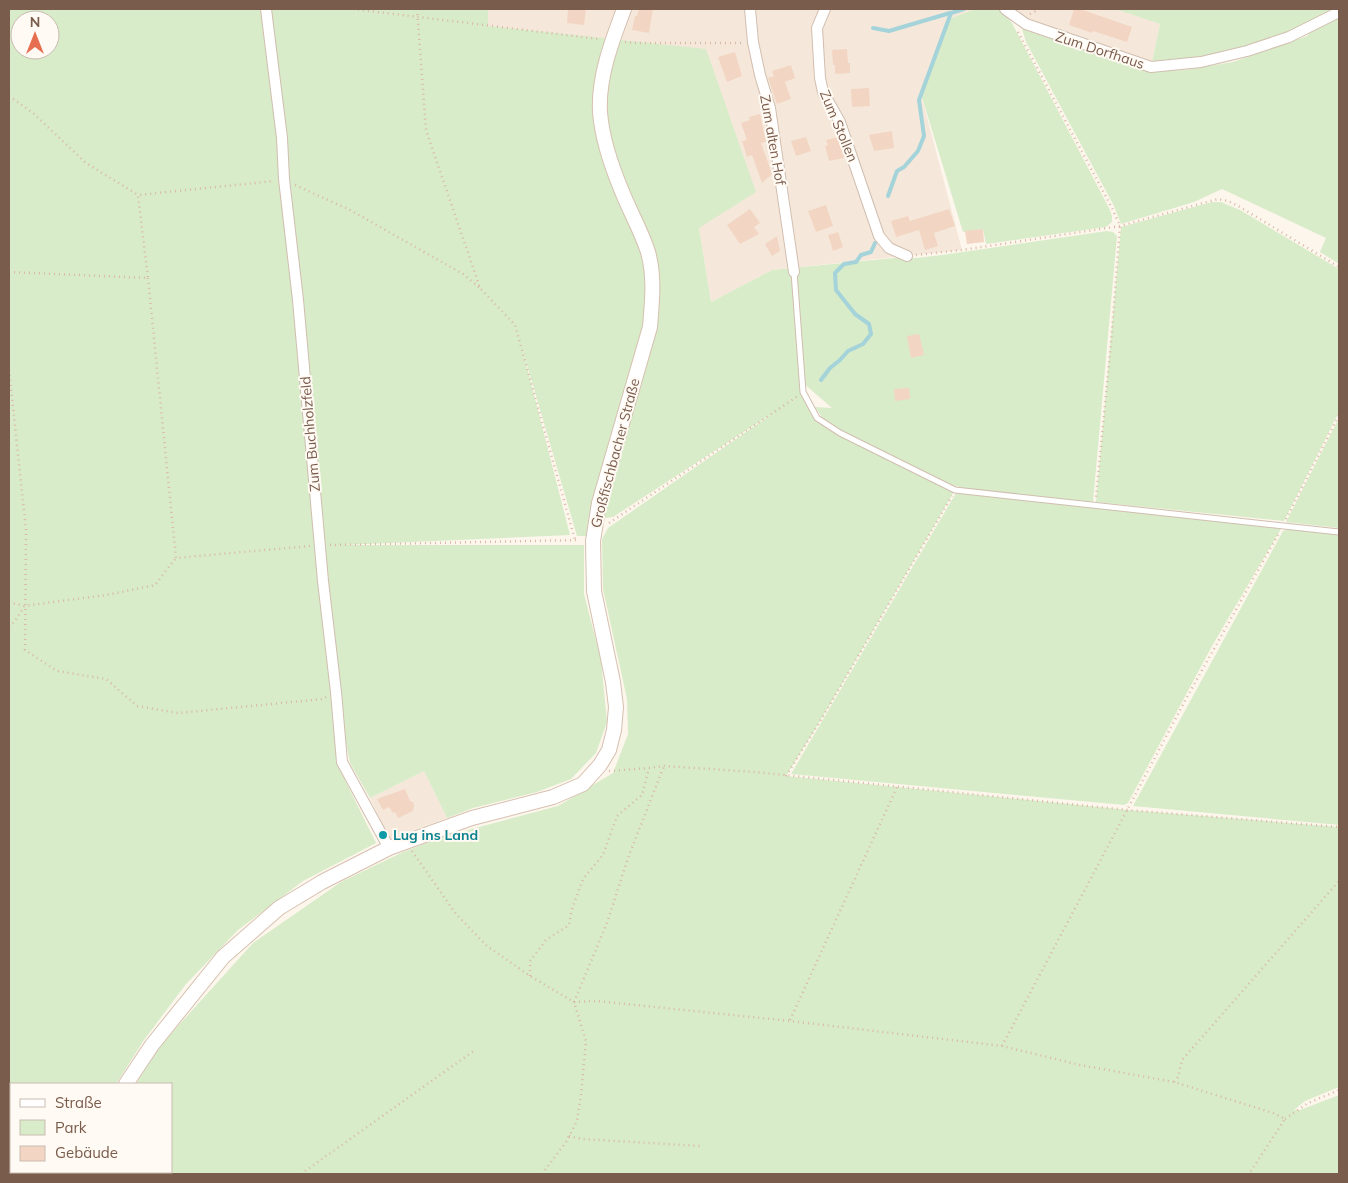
<svg xmlns="http://www.w3.org/2000/svg" width="1348" height="1183" font-family="Mulish,sans-serif">
	<style>
		.residential { fill: #f5e8da }
		.green { fill: #d8ecc9; fill-rule: evenodd }
		.lines { fill: none; stroke-linecap: round; stroke-linejoin: round }
		.stream { stroke: #a5d3da; stroke-width: 4 }
		.building { fill: #f3d5c3 }
		.service-casing { stroke: #d1beb0; stroke-width: 7 }
		.minor-casing { stroke: #d1beb0; stroke-width: 12 }
		.secondary-casing { stroke: #d6c0b0; stroke-width: 16 }
		.path { stroke: #d9b8a5; stroke-width: 2.5; stroke-dasharray: 1 4; stroke-linecap: butt }
		.service { stroke: #fff; stroke-width: 5 }
		.minor { stroke: #fff; stroke-width: 10 }
		.secondary { stroke: #fff; stroke-width: 14 }
		.culture-dot { fill: #0f9aa8; stroke: #fffaf3; stroke-width: 2 }
		.labels { text-anchor: middle; stroke-width: 4; stroke-linejoin: round; paint-order: stroke }
		.street-label { font-size: 14px; fill: #7a5c4d; stroke: #fffaf3 }
		.culture-label { font-size: 14px; font-weight: bold; fill: #0d838f; stroke: #fffaf3; text-anchor: start }
	</style>
	<rect width="100%" height="100%" fill="#fdf6ec"/>
	<g class="residential">
		<path d="M488,9H975L949,19L921,94L962,250L772,270L711,302L699,228L613,40L488,26Z"/>
		<path d="M1005,9H1115L1160,24L1151,67L1046,32Z"/>
		<path d="M424,771L447,818L389,839L370,798Z"/>
	</g>
	<g class="green">
		<path d="M9,9H488V26L706,49L756,192L699,228L711,302L772,270L904,257L916,258L942,255L1107,231L1113,232L1117,236L1093,502L970,490L956,486L940,481L830,424L822,417L815,407L832,408L802,382C804,400 814,416 828,426L955,490L822,718L786,776L1128,810L1339,827V1087L1305,1101L1294,1110H1300L1339,1095V1174H78L79,1172H171V1084H136L159,1047L253,943L341,882L403,852L442,837L558,806L613,773L628,734L627,699L603,589L602,539L608,528L779,409L613,517L605,518L599,503L589,514L586,536H577L522,348L570,535L342,545H584V594L601,660L607,722L596,753L571,779L537,792L473,808L447,818L424,771L370,798L350,763L336,692L325,599L337,764L376,843L303,881L238,930L186,984L144,1040L116,1084H11V1172H59L57,1174H9ZM20,20H50V50H20Z"/>
		<path d="M975,9H1000L1012,23L1110,210L1112,216V222L1106,227L986,244L983,229L963,232L921,94L949,19Z"/>
		<path d="M1115,9H1339L1247,51L1151,67L1160,24Z"/>
		<path d="M1339,14V264L1320,252L1326,238L1222,189L1194,202L1121,224L1114,206L1026,42L1022,29L1156,71L1185,70L1233,62L1307,36L1316,25Z"/>
		<path d="M1212,202H1221L1240,210L1339,269V412L1284,521L1096,502L1121,227Z"/>
		<path d="M1339,418V528L1286,522Z"/>
		<path d="M956,493L1282,527L1212,646L1128,803L1124,805L791,774Z"/>
		<path d="M1292,528L1339,533V825L1133,806L1283,531Z"/>
	</g>
	<g class="lines">
		<g class="stream">
			<path d="M873,28L889,31L950,13"/>
			<path d="M888,196L897,171L904,167L918,151L924,136L919,100L951,13L964,9"/>
			<path d="M821,380L830,368L840,360L848,351L863,344L871,334L869,324L855,314L836,290L835,273L844,264L856,262L861,255L871,252L875,243"/>
		</g>
	</g>
	<g class="building">
		<path d="M568,9H586L584,25L567,23Z"/>
		<path d="M639,9H653L649,33L632,30L635,16H637Z"/>
		<path d="M1074,9H1080L1132,27L1127,42L1093,31L1092,33L1069,25Z"/>
		<path d="M847,49L848,63H850V73L835,74V65H833L832,50Z"/>
		<path d="M735,52L742,76L727,82L718,57Z"/>
		<path d="M791,65L795,78L785,82L791,99L777,104L768,78L774,76L772,71Z"/>
		<path d="M869,88L870,106L852,107L851,89Z"/>
		<path d="M760,114L766,142L761,143L772,174L762,183L752,155L747,157L742,141L747,140L741,123L750,120L749,117Z"/>
		<path d="M892,131L894,148L874,151L869,135Z"/>
		<path d="M806,137L811,151L796,156L791,141Z"/>
		<path d="M838,137L844,158L829,161L825,146L828,145L826,140Z"/>
		<path d="M826,205L833,226L816,232L808,211Z"/>
		<path d="M750,209L760,223L754,227L759,234L740,244L727,225Z"/>
		<path d="M949,209L955,226L934,233L938,246L925,250L919,230L896,237L891,221L908,216L910,221Z"/>
		<path d="M983,229L984,242L967,244L965,231Z"/>
		<path d="M838,232L843,247L833,251L828,235Z"/>
		<path d="M777,236L780,251L772,256L765,244Z"/>
		<path d="M919,334L924,355L911,358L907,336Z"/>
		<path d="M909,388L910,399L895,401L894,389Z"/>
		<path d="M405,789L410,801L413,802L414,806L413,811L398,818L395,812L393,813L389,807L383,810L377,799Z"/>
	</g>
	<g class="lines">
		<g class="service-casing">
			<path id="service" d="M794,272L803,392L817,418L840,433L955,490L1339,532"/>
		</g>
		<g class="minor-casing">
			<g id="minor">
				<path d="M266,9L282,138L284,179L298,300L323,581L336,692L342,762L389,848"/>
				<path d="M750,9L753,42L760,75L770,108L794,272"/>
				<path d="M825,9L817,28L820,78L823,92L840,122L879,236L889,248L907,256"/>
				<path d="M1005,9L1026,24L1151,67L1201,62L1247,51L1289,37L1339,12"/>
			</g>
		</g>
		<g class="secondary-casing">
			<g id="secondary">
				<path d="M126,1084L152,1045L223,957L279,908L322,882L389,848L472,818L553,797L583,784L600,765L609,750L614,730L616,707L613,682L594,591L593,541L599,503L650,327C652,302 655,277 648,252C641,230 629,210 621,189C611,165 602,138 600,112C598,77 612,41 624,9"/>
				<path d="M67,1174L68,1172"/>
			</g>
		</g>
		<g class="path">
			<path d="M353,9L599,39"/>
			<path d="M417,9L426,130L480,288L515,325L575,540"/>
			<path d="M1030,14L1039,9"/>
			<path d="M1018,32L1112,208L1120,226L1111,343L1096,497"/>
			<path d="M625,42L637,43H744"/>
			<path d="M9,96L33,113L86,163L138,195"/>
			<path d="M295,185L350,210L463,274L480,288"/>
			<path d="M916,255L962,250L1120,226L1218,199L1228,201L1240,207L1339,267"/>
			<path d="M9,272L148,278L138,195L274,181"/>
			<path d="M148,278L176,558L310,546"/>
			<path d="M9,370L26,529L25,650L57,671L106,679L137,706L178,713L323,699L326,697"/>
			<path d="M1286,519L1339,415"/>
			<path d="M609,523L798,396"/>
			<path d="M330,545L580,540"/>
			<path d="M9,602L24,606L106,595L155,585L176,558"/>
			<path d="M9,627L14,622L24,607"/>
			<path d="M609,771L649,768L664,766L755,772L1128,810L1339,827"/>
			<path d="M786,776L822,718L952,496"/>
			<path d="M412,851L456,914L487,946L530,976L574,1002L597,1001L790,1021L1002,1046L1080,1065L1174,1082L1273,1113L1285,1119L1249,1174"/>
			<path d="M530,976V961L546,940L569,925L572,909L583,879L603,855L617,816L642,795L649,768"/>
			<path d="M790,1020L897,787"/>
			<path d="M1002,1046L1187,697L1279,533"/>
			<path d="M1174,1082L1178,1077L1182,1060L1339,881"/>
			<path d="M1285,1119L1308,1103L1339,1090"/>
			<path d="M569,1136L582,1139L700,1146"/>
			<path d="M301,1174L475,1050"/>
			<path d="M542,1174L566,1142L577,1121L581,1095L586,1041L574,1002L607,923L628,858L664,766"/>
		</g>
		<use href="#service" class="service"/>
		<use href="#minor" class="minor"/>
		<use href="#secondary" class="secondary"/>
	</g>
	<circle class="culture-dot" cx="383" cy="835" r="5"/>
	<g class="labels">
		<g class="street-label">
			<text transform="translate(1100 50) rotate(18)" y="5">Zum Dorfhaus</text>
			<text transform="translate(839 126) rotate(67)" y="5">Zum Stollen</text>
			<text transform="translate(773 140) rotate(80)" y="5">Zum alten Hof</text>
			<text transform="translate(310 434) rotate(-95)" y="5">Zum Buchholzfeld</text>
			<text transform="translate(615 453) rotate(-75)" y="5">Großfischbacher Straße</text>
		</g>
		<g class="culture-label">
			<text x="393" y="840">Lug ins Land</text>
		</g>
	</g>
	<rect width="1348" height="1183" fill="none" stroke="#7a5c4d" stroke-width="20"/>
	<rect x="10" y="1083" width="162" height="90" fill="#fffaf3" stroke="#cabbb1"/>
	<rect x="20" y="1099" width="25" height="8" fill="#ffffff" stroke="#cabbb1"/>
	<text x="55" y="1108" font-size="15" fill="#7a5c4d">Straße</text>
	<rect x="20" y="1120" width="25" height="15" fill="#d8ecc9" stroke="#cabbb1"/>
	<text x="55" y="1133" font-size="15" fill="#7a5c4d">Park</text>
	<rect x="20" y="1146" width="25" height="15" fill="#f3d5c3" stroke="#cabbb1"/>
	<text x="55" y="1158" font-size="15" fill="#7a5c4d">Gebäude</text>
	<g transform="translate(35 35)"><circle r="24" fill="#fffaf3" stroke="#cabbb1"/>
	<path d="M0-4L9 19L0 12L-9 19Z" fill="#e76f51"/>
	<text y="-8" font-size="14" font-weight="bold" text-anchor="middle" fill="#7a5c4d">N</text>
	</g>
</svg>
